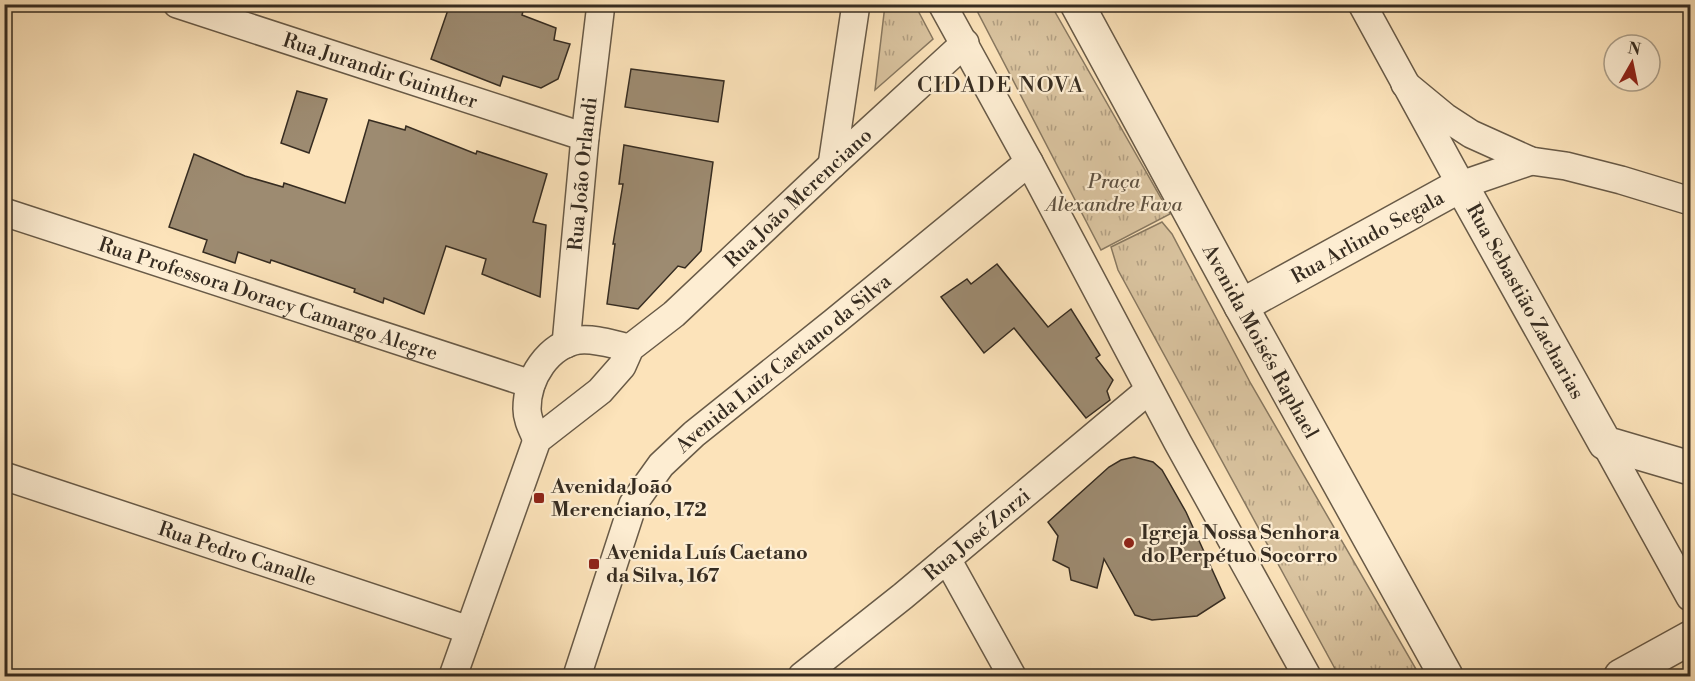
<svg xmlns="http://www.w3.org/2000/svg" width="1695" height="681" font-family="'Libre Bodoni',serif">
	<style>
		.grass { fill: url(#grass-tufts); stroke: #887860; stroke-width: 1.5 }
		.building { fill: #9d8b71; stroke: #362c21; stroke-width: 1.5 }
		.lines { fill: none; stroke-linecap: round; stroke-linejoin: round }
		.minor-casing { stroke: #685a47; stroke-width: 30 }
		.tertiary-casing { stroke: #685a47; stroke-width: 36 }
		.minor { stroke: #fdedd2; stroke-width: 27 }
		.tertiary { stroke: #fdedd2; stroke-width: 33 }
		.poi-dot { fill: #8f2418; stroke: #fdedd2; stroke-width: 2 }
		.labels { text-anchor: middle; stroke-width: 4.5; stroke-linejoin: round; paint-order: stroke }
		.street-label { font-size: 20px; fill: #362c21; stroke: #fdedd2 }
		.park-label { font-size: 20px; font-style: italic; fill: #5f5241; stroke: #fdedd2 }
		.poi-label { font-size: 20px; font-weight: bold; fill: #362c21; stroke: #fdedd2; text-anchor: start }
		.quarter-label { font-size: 22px; letter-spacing: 1.5px; fill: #362c21; stroke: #fdedd2 }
	</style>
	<defs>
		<pattern id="grass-tufts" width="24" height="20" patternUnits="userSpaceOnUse" patternTransform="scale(1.5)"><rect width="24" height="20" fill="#dac4a0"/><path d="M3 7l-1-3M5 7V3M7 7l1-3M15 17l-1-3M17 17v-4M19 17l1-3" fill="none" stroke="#b29f82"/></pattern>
	</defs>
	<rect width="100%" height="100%" fill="#fce3ba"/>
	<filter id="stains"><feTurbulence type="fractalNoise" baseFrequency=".00333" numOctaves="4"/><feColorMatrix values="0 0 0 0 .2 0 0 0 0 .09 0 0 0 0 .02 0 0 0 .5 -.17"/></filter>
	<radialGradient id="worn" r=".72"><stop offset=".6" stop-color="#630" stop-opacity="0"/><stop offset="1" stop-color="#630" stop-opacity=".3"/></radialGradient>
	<g class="grass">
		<path d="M885,5H915L933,39L875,90Z"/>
		<path d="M974,5H1051L1170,214L1101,250Z"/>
		<path d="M1162,222L1172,234L1251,384L1420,676H1339L1118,270L1111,247Z"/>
	</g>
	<g class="building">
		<path d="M450,4H525L522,15L556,28L554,40L570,44L558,79L541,88L503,76L500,86L431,59Z"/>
		<path d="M631,69L724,81L718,122L625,107Z"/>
		<path d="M297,91L327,99L309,153L281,143Z"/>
		<path d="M369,120L405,130L406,126L476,154L477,151L547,174L533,222L546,225L540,297L482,274L486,259L446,246L424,314L384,298L383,303L354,292L355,289L271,260L270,263L238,252L235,263L203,252L207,240L169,227L194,154L245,176L283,187L284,183L345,203Z"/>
		<path d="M624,145L713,162L701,251L685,268L678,266L638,309L607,304L615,244H613L623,184H619Z"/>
		<path d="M997,264L1048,327L1071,309L1100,355L1096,358L1113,380L1107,391L1110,400L1086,418L1014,328L984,353L941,297L967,279L971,284Z"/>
		<path d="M1134,457L1153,462L1162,470L1186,512L1225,598L1197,616L1152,620L1135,615L1104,559L1097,588L1071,580L1069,568L1053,560L1058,536L1048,522L1109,467L1121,460Z"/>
	</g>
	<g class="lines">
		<g class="minor-casing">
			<g id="minor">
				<path id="s1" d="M177,4L585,137"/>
				<path d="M942,4L1029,162L1178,443L1307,676"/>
				<path d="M1362,4L1461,185L1531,161"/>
				<path d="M1405,84L1445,117L1471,134L1531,161L1566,166L1621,180L1690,201"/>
				<path d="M832,165L856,4"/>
				<path id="s2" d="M4,212L531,384"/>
				<path id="s3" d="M566,344L585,137L601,4"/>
				<path d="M537,440C533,430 527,420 527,409C527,378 548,345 579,340C596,338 614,345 630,348"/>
				<path d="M1605,443L1690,597"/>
				<path id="s4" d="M4,476L469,630"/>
				<path d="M947,559L1012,676"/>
				<path id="s5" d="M453,676L537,440L600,391L622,366L630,348L674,314L832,165L965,43"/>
				<path id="s6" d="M577,676L633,504L661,465L694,434L834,322L1029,162"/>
				<path id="s7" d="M802,676L903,596L1149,390"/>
			</g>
		</g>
		<g class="tertiary-casing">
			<g id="tertiary">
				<path id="s8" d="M1077,4L1241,306L1446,676"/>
				<path id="s9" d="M1241,306L1461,185L1605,443L1690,468"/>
				<path d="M1621,676L1690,638"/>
			</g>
		</g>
		<use href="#minor" class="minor"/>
		<use href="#tertiary" class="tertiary"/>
	</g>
	<g class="poi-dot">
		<rect x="533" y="492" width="12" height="12" rx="3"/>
		<circle cx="1129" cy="543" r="6"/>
		<rect x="588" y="558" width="12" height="12" rx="3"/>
	</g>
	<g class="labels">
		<g class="street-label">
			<text dy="7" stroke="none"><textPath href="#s1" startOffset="214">Rua Jurandir Guinther</textPath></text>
			<text dy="7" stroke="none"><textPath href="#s3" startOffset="171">Rua João Orlandi</textPath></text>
			<text dy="7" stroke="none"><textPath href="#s5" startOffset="609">Rua João Merenciano</textPath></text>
			<text dy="7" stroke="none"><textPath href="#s9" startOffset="144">Rua Arlindo Segala</textPath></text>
			<text dy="7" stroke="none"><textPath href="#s2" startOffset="278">Rua Professora Doracy Camargo Alegre</textPath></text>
			<text dy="7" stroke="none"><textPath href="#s9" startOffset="384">Rua Sebastião Zacharias</textPath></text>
			<text dy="7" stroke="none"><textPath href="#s8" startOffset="384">Avenida Moisés Raphael</textPath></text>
			<text dy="7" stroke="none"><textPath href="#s6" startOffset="388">Avenida Luiz Caetano da Silva</textPath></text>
			<text dy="7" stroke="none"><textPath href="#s7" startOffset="225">Rua José Zorzi</textPath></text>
			<text dy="7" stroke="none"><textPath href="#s4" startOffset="246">Rua Pedro Canalle</textPath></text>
		</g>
		<g class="park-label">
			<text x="1114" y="188">Praça<tspan x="1114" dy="23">Alexandre Fava</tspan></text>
		</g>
		<g class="poi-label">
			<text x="551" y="493">Avenida João<tspan x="551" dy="23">Merenciano, 172</tspan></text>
			<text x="1141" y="539">Igreja Nossa Senhora<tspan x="1141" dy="23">do Perpétuo Socorro</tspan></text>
			<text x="606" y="559">Avenida Luís Caetano<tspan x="606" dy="23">da Silva, 167</tspan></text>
		</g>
		<g class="quarter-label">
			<text x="1001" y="92">CIDADE NOVA</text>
		</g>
	</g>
	<rect width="1695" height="681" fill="none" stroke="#fce3ba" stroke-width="24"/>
	<rect x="6" y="6" width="1683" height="669" fill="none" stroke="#362c21" stroke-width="3"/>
	<rect x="12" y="12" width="1671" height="657" fill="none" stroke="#362c21" stroke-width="1.5"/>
	<g transform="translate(1632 63) rotate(9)"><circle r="28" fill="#fdedd2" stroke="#ada08b" stroke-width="1.5"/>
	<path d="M0-4.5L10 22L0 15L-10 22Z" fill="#8f2418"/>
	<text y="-9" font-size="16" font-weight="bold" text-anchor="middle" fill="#362c21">N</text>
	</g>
	<rect width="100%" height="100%" filter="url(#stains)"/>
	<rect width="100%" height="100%" fill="url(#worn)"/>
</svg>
